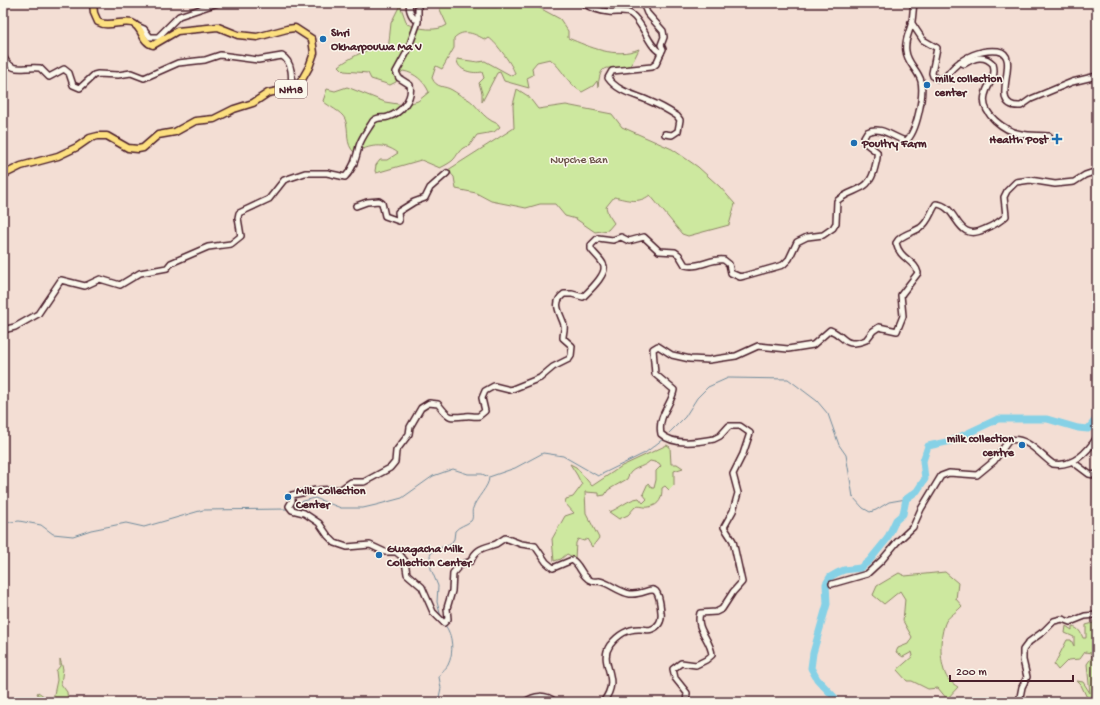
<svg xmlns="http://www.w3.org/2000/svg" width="1100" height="705" font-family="'Gochi Hand',sans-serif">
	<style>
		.green { fill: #cde89f; stroke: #8c8465 }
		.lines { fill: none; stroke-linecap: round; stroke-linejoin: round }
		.stream { stroke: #6e8a9b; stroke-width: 1 }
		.river { stroke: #86d1e6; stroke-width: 7 }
		.minor-casing { stroke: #4a1f2b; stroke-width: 8 }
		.major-casing { stroke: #4a1f2b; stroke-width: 9 }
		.minor { stroke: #fbf7ec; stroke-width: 5 }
		.major { stroke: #fde080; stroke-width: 6 }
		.poi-dot { fill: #1f6fb2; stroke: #fbf7ec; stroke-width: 1.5 }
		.labels { text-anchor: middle; stroke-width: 3; stroke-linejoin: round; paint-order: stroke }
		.shield { fill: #fbf7ec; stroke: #7f6065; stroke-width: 1 }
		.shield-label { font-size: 11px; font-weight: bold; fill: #4a1f2b }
		.poi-label { font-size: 12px; font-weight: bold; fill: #4a1f2b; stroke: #fbf7ec; text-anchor: start }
		.park-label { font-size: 12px; fill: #6b5148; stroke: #fbf7ec }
	</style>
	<rect width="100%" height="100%" fill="#f3ded4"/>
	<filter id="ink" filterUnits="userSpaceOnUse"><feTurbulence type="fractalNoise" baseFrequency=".025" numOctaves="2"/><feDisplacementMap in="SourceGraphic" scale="8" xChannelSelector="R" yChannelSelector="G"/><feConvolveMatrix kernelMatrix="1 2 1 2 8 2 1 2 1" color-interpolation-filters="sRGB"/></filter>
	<g filter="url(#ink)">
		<g class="green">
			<path d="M437,3H465L469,6L497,7L499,3H528L536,6L560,19L568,31V38C590,47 615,59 639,49C636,55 632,65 627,68C613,76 601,54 598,87L597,81L593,86L582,92C567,84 563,69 550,59L537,62L532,68L533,75L527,78L529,88L504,81L500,72L497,73L482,102V93L479,83L484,78L482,72C473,74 457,71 457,59L478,62L485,61L512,76L515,74C514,67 496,42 489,38L486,40C475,34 464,28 454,38V48L442,69L436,66L432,78C437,89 444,85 452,90C457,93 461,96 466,98C478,104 480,117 498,124L500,127L494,132L477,135L469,146C459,147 458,156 452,161C448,164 444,166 440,168L421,160L376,173L375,171L376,165L380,160H387L398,153C384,142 369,145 355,153C344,144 350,131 345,119C341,111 329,107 323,101L327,89L335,91L347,87L385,102L404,105L418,101L429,92C424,81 415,73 403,71L398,75L396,82L390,85L371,79L368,73L344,71L339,66C345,61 367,48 375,49C380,50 382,52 388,51L391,23L400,5L407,24C418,29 437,32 447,25Z"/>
			<path d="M517,89L528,96L538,109L566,105L612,114L622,127L672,149L698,167L720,187L735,204L729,225L688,236L682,234L650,195C638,204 628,200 614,197L606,207L608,214L614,223L608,230L595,232L576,219L565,216L555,204H540L526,208L491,201L476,193L456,189L454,177L448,170L514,128L513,105Z"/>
			<path d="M667,445L670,447L671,464H677L683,468L674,471V485L669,490L665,486L662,488C662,498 660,505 649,507C644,508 640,505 635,507L628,515L619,519L609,512C619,509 628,499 639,498L643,503L647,499L643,494L648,483L652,488H654L656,480V471L661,466L659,463L650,461C642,469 631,466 627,479L608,490L605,495L599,496V493L585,492L586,513L599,538L592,547L587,539L584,541L578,539L576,543L575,558L567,554L561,559L554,561L552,539L565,516L574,513L565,503L566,499L573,497L582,485L577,475L570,464L576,467L592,486L622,466Z"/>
			<path d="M945,572L958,583L956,599L962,606C958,611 949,616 946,621C939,635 939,666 948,679C950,682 955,685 958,687L947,699L938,688L928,689L912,681H907L897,670L913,656L912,652L903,657L896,652L898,648L908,644L912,637L903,621L905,599L900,591L884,604L873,595L877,586L899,573L905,576Z"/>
			<path d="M1097,622V702H1089L1081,685L1077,681L1083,682L1090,693L1087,664L1092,657L1091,653L1085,652L1080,659L1068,660L1058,670L1054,665L1067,640H1071L1074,646V637L1065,633L1066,626L1072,630V627C1079,628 1081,633 1083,638H1086V625Z"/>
			<path d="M60,659L63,669L61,684L67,692L68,702H48L37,694L38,692L51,701L53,699L57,680L56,671L60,666Z"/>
		</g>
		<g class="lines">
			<g class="stream">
				<path d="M667,435L685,417L697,398L708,387L728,378L788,379L817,401L828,414L839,445L846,455L853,497L863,508L870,512L876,510L889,502L906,499"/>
				<path d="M293,507L300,502L315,498L341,508H363L376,505L402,498L433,476L453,469L468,474H482L489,477L515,468L543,453L563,456L598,476L645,453L663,439"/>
				<path d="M3,523L19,521L41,525L53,534L73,536L91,530L126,523L144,527L203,510L288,509"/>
				<path d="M441,617L437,602L438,586L431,569L430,555L435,549L450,545L454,539L455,531C459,526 466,525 471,521C474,517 471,512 473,508C476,498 489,487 489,478"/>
				<path d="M438,702L441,688L439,677C441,671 445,670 448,665C454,653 453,635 445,625"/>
			</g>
			<path class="river" d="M834,702L835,698L817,679L811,668L813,653L827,604L826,584L830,577L837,573L844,570L860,568L869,561L887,539L896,520L903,514L906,499L917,491L925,479L923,461L928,446L951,441L998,419H1047L1078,428L1088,429L1097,418"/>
			<g class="minor-casing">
				<g id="minor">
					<path d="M410,3C408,8 411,16 415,19L418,17V3"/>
					<path d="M583,3C591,8 600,11 609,12C616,13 625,10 631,14C644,23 647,45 661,53L663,49L661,45L664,37L663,31L647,13L643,3"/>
					<path d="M911,22L923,40L937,48L932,73L933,76C936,78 938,80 941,79C946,78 949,72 953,68C964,57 981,49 998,51C1024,55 985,109 1021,106L1031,99L1072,82L1097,76"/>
					<path d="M137,26L144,29L150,37H158L179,16L218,3"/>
					<path d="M661,53L656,64L652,67L612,71L608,78C618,92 634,94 649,101C659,105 668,110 677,116L680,120L678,131L672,135L665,134"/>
					<path d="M3,56C13,75 22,66 40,68L49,77L64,69L69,73L73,85L80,88L94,75L98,74L118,75L131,73L144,78L178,63L205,60L220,55L258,60L282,56C293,62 292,78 291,89"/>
					<path d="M960,62L964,64C974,58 984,54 993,64C997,78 988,82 985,95C980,114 1005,131 1021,134C1030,136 1040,135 1049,136"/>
					<path d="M356,206L367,202L379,201L382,203L385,216L399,221L398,212L414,202L425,198L430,188L447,173"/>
					<path d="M3,330L15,327L38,314L61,280L85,286L100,279L120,285L140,273L167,268L171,263L208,247L231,244L241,236L238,218L239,213L269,199L284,180L305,173H327L345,177C354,168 356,158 359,146C361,138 369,128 373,121C378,116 383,119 388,117C401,113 413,99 410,85L399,78L396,72L407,52L418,22V17"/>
					<path d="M1073,462L1089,474L1094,475L1097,473"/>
					<path d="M832,584L867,574L882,560L897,542L913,527L921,509L941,476L949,473L977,475L994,461L1009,440C1027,436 1040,455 1053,464C1073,467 1087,453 1097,437"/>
					<path d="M525,702C534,695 546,694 555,702"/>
					<path d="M603,702C623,677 597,664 610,645C618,635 627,628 641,629C645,629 648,631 652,629C660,626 662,620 661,612C658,575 649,596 630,594C618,592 610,583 599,581C595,581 593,582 590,580C581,576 580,564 572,560L553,568L546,562L535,546L521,544L505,538C502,540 499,542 496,544C484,548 476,548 471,561L459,566L453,573L452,591L447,608L448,619L444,623L433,612L422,587L407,574L405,561L401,556L396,552H385L370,545L347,547L335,543L328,536L319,523L304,513L292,510L289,506L292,501V495L316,490L341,489L351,482H364L390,468L395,462L396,451L409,434L410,427L421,408L429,403L438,404C450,418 447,418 466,416C470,415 474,417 479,416L485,411L482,398L485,391L494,386L510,390L540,378L553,367L569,359L571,356L572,346L563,338C563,333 565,329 564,325C561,314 551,303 564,294H572L583,297C589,291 609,273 603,264C600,258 594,254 591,249V245L598,238L613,240L621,237L629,241L644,237L659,251L675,252L679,255L685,265C698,269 711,258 724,260L729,264L731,273L740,277L744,276L783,265L789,259L797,242L807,237L823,235L833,228L836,223L837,201C854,186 869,194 875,167C876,162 878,158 877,152L864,142V137L867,132C882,125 893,138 906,141C917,132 924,95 921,81C918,70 907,63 906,51C904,40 910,32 912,21C913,15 913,9 914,3"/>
					<path d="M686,702L687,693L675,678L673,669L681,663L696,665L706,660L712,655C711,639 695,630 700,613L716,612L722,609L733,592L742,582L733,541L724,527L733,511L738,493L733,474L743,454L750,433L740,426H729L720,436L714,439C698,442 674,446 661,434C657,416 672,404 674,390L655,374L653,349L658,346L672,355L690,359L709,360L736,356L758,346L788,349L813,345L830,330C846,336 843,349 866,340L873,331L879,327L897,331L903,316L901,295L918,273C915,260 900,260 896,243C900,235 912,233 920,228C929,222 930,213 936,204C959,205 955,244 985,229C992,226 1001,221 1006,216L1004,197L1007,191L1016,182L1030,180L1055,184L1074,182L1085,175L1097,171"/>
					<path d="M1019,702L1022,687L1027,677L1023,660V650L1029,642L1044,631L1054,621L1062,619L1070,622L1085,616L1097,615"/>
				</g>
			</g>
			<g class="major-casing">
				<path id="major" d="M3,175L21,166L58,156L77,147L90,138L98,136H107L128,148L138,149L143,148L158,135L175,132L195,121L214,119L234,109L253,103L268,93L294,88L300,83L309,67L314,53L312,39L295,28L287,29L257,37L238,35L218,27L177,31L153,45C141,42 143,27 132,23C121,20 108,28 98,22L94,13L93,3"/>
			</g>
			<use href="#minor" class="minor"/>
			<use href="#major" class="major"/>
		</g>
	</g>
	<g class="poi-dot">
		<circle cx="323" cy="39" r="4"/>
		<circle cx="927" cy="85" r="4"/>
		<path d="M1055 133h4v4h4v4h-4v4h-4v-4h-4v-4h4z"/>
		<circle cx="854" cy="143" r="4"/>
		<circle cx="1022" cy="445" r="4"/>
		<circle cx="288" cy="497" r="4"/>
		<circle cx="379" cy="555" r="4"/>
	</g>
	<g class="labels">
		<rect class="shield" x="275" y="80" width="32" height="18" rx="3"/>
		<g class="shield-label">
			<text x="291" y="93">NH18</text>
		</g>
		<g class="poi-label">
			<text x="331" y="36">Shri<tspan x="331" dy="14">Okharpouwa Ma V</tspan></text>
			<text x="935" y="82">milk collection<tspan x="935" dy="14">center</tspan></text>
			<text x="1048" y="143" text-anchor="end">Health Post</text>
			<text x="862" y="147">Poultry Farm</text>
			<text x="1014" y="442" text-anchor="end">milk collection<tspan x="1014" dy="14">centre</tspan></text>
			<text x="296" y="494">Milk Collection<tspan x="296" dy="14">Center</tspan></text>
			<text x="387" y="552">Gwagacha Milk<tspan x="387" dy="14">Collection Center</tspan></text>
		</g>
		<g class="park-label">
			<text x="579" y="163">Nupche Ban</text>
		</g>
	</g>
	<rect width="1100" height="705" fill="none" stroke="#fbf7ec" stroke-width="16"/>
	<rect x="8" y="8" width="1084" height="689" fill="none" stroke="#4a1f2b" stroke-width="1.5" filter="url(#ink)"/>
	<path d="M950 675v6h123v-6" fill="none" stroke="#4a1f2b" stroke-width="2"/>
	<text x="956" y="675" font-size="12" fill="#4a1f2b" stroke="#fbf7ec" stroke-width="3" paint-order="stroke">200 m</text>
</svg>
